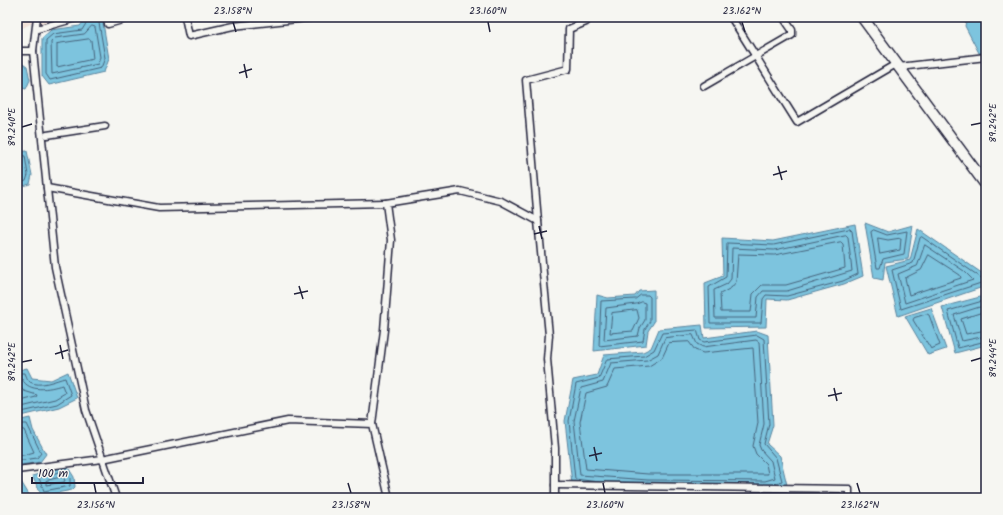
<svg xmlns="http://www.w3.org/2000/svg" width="1003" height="515" font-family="Kalam,sans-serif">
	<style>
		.built { fill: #f2e2d9 }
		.water { fill: #7dc4de; stroke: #59839d }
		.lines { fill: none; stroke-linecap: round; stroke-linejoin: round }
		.shore { stroke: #46637c; stroke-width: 1 }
		.minor-casing { stroke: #22223b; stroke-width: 9 }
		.trunk-casing { stroke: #22223b; stroke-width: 13 }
		.minor { stroke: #f6f6f2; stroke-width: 6 }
		.trunk { stroke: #f6f6f2; stroke-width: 10 }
		.ticks { fill: none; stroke: #22223b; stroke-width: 1.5 }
		.neatline { fill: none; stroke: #22223b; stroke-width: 1.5 }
		.ticks-label { font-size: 10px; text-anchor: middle; fill: #22223b }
	</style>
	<rect width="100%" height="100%" fill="#f6f6f2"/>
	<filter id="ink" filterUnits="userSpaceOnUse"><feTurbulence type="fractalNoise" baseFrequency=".025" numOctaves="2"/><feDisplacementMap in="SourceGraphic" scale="8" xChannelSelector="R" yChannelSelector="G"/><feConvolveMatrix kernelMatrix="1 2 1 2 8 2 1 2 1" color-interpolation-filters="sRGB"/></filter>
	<g filter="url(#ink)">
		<path class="built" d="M17,17H71L43,26L36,21L17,31Z"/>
		<g class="water">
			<path d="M87,17H102L109,59L104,72L49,85L42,76V38L51,30L80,26Z"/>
			<path d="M967,17H986V53H979L965,26Z"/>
			<path d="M17,59L27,66L30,80L26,89L17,87Z"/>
			<path d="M27,151L32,175L30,184L17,188V152Z"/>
			<path d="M865,223L888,232L913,225L908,259L885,262L883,280L874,278Z"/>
			<path d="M855,224L863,276L844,284L787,300L767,299L766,327L706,328L705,283L723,276L722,238L773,241Z"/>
			<path d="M918,229L986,276V286L898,316L886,266L910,260Z"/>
			<path d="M654,290V322L648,331L646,345L594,351L597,295L608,298L635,296L639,291Z"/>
			<path d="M984,296L986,303V345L955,353L942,307Z"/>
			<path d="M931,308L946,349L928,355L905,316Z"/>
			<path d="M702,325L704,338L757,331L768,335L773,425L767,444L780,456L787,485L767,490L572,484L565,421L573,380L597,375L604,355L643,352L651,348L659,329Z"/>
			<path d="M17,366L19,370L27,368L32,378L51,380L68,372L77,398L59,407L17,417Z"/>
			<path d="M30,418L33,430L46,454L40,462L21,465L17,462V421Z"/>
			<path d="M67,466L74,477L75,487L72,490L42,496L32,476Z"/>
			<path d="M17,475L31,498H17Z"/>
			<path d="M580,496L648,497V498H579Z"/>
		</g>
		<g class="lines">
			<g class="shore">
				<path d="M90,17L82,30L53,34L46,40V74L50,80L101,68L105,58L98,17"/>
				<path d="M92,26L95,27L100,57L98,64L52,74L51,42L55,38L84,34Z"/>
				<path d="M89,39L91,40L93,59L57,67V44Z"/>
				<path d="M17,155L25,156L28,175L26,181L17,184"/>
				<path d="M850,229L852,231L858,274L843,281L787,296L766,295L763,299L761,323H710L709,287L726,277L727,243L773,245Z"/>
				<path d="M874,230L887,235L907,231L904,254L883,259L880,268H877L871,232Z"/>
				<path d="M846,235L848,237L852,271L787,291H763L758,297L756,318H715L714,290L727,284L731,279L732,248L774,250Z"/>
				<path d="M922,237L983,279L984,282L901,309L892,270L913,263L920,238Z"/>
				<path d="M878,238L888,240L901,238L900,250L880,254Z"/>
				<path d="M841,242L843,244L845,268L786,285H762L753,294L751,312H721L720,294L731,288L736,282L738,254L774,255Z"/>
				<path d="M925,245L964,271L973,280L905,303L898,274L917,266Z"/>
				<path d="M929,255L960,275L961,278L909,295L905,278L921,270Z"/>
				<path d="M641,295H648L650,297V321L645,329L643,341L599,346L601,301L635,299Z"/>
				<path d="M986,300L948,311L958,348L986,341"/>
				<path d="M642,302L645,303V320L640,328L638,336L604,340L606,308L636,304Z"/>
				<path d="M986,305L954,315L962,341L986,336"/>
				<path d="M637,310L639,318L633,331L610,333L612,313Z"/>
				<path d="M986,311L961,319L966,334L986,330"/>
				<path d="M927,314L929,315L940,345L931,349L913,320L914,318Z"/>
				<path d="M693,335L697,344L703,347L756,340L759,342L764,424L759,445L761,450L771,461L775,478L765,481L648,480L580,475L574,421L581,388L603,382L611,363L647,360L658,354L665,338Z"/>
				<path d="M689,342L695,350L703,353L753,348L758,423L753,446L756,454L766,464L768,474H648L586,469L580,422L586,393L607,387L615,369L649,366L662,358L669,343Z"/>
				<path d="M17,373H25C26,375 27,380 30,382C40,388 56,380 65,378L71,395L57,404L17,413"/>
				<path d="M17,378L22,379C29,393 49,389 62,385L65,393L55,399L17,408"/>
				<path d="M17,384L24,391L37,395L36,397L17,402"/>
				<path d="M17,424H27L41,453L37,458L23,460L17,459"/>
				<path d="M17,429L24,430L34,452L24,455L17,454"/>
				<path d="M64,471L70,478V486L44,491L39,478Z"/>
				<path d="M62,477L65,480L64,482L46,485V481Z"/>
				<path d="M599,482L575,479L569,421L576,384L599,378L607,359L644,356L654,350L662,333L697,330L700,340L704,342L757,335L764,339L769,424L764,444L776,458L782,481L774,484"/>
			</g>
			<g class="minor-casing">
				<g id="minor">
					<path d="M106,17L108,24L132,17"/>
					<path d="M185,17L189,36L233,26L316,17"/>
					<path d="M731,17L797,122L896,64"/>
					<path d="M37,29L80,17"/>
					<path d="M17,51H33L55,267L86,410L116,498"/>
					<path d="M33,51L37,17"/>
					<path d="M899,67L986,57"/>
					<path d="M704,86L792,35V30L783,17"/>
					<path d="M47,135L105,126"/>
					<path d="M47,188L159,208L386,203"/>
					<path d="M538,221L526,80L568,69L569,29L586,22L585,17"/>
					<path d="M372,424L384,330L391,240L386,203L460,191L501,201L538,221L549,335L547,359L555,448V498"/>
					<path d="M17,470L102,459L288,421L372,424L389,498"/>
					<path d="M555,485L849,489V498"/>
				</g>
			</g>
			<g class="trunk-casing">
				<path id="trunk" d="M862,17L986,185"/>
			</g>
			<use href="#minor" class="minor"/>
			<use href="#trunk" class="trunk"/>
		</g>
	</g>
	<path class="ticks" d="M233,22L236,32M488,22L490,32M742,22L745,32M244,64L247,78M239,73L252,69M971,125L981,123M22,127L32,124M778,166L782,180M773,175L787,171M539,226L542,239M534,234L547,231M299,286L303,299M294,294L308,291M60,345L63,359M55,354L68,350M971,361L981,358M22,362L32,360M834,388L837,401M828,396L842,393M594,447L597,461M589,456L602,453M94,483L96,493M348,483L351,493M603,483L605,493M857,483L860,493"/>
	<rect width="1003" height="515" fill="none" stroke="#f6f6f2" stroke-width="44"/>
	<path d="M32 477v6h111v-6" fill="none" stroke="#22223b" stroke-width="2"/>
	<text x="38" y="477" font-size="12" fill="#22223b" stroke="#f6f6f2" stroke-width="3" paint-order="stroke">100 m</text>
	<rect x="22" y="22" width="959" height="471" class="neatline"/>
	<g class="ticks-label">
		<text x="233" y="14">23.158°N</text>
		<text x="488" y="14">23.160°N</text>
		<text x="742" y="14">23.162°N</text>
		<text transform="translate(992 123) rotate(-90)" y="4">89.242°E</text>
		<text transform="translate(11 127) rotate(-90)" y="4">89.240°E</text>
		<text transform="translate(992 358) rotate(-90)" y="4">89.244°E</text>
		<text transform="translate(11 362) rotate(-90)" y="4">89.242°E</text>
		<text x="96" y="508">23.156°N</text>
		<text x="351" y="508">23.158°N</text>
		<text x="605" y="508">23.160°N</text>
		<text x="860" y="508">23.162°N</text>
	</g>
</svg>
